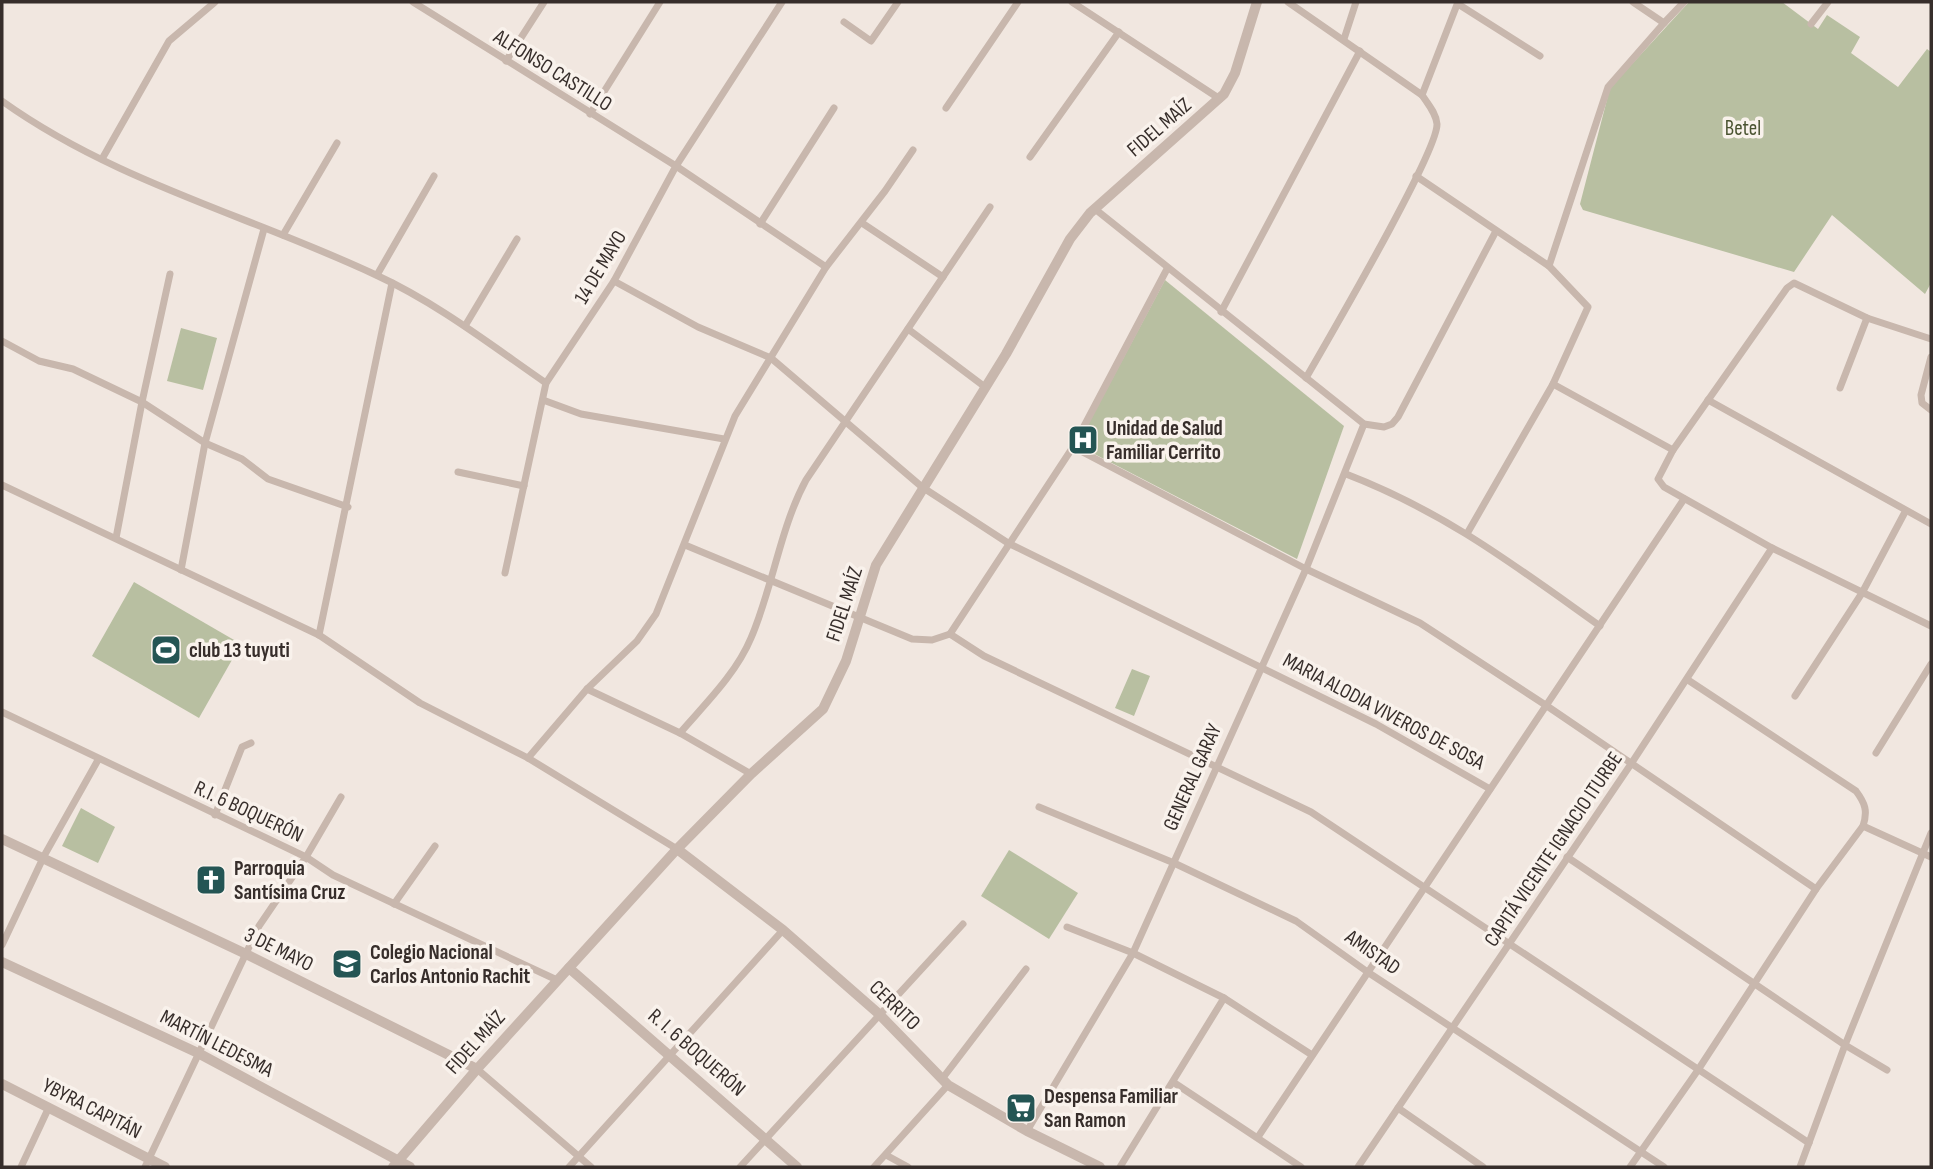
<svg xmlns="http://www.w3.org/2000/svg" width="1933" height="1169" font-family="'Sofia Sans Condensed',sans-serif">
	<style>
		.green { fill: #b8bfa1 }
		.lines { fill: none; stroke-linecap: round; stroke-linejoin: round }
		.minor { stroke: #c8b7ad; stroke-width: 7 }
		.tertiary { stroke: #c8b7ad; stroke-width: 10 }
		.labels { text-anchor: middle; stroke-width: 7; stroke-linejoin: round; paint-order: stroke }
		.street-label { font-size: 21px; fill: #372e2b; stroke: #f9f2ec }
		.park-label { font-size: 21px; fill: #4a5331; stroke: #f9f2ec }
		.poi-label { font-size: 21px; font-weight: bold; fill: #372e2b; stroke: #f9f2ec; text-anchor: start }
	</style>
	<rect width="100%" height="100%" fill="#f1e7e0"/>
	<g class="green">
		<path d="M1689,2H1782L1818,29L1827,15L1860,37L1851,53L1898,87L1927,49L1931,52V283L1925,294L1832,215L1794,272L1583,210L1580,204L1610,88Z"/>
		<path d="M1165,280L1344,426L1297,559L1077,445Z"/>
		<path d="M181,328L217,338L203,390L167,381Z"/>
		<path d="M134,582L241,644L199,718L92,656Z"/>
		<path d="M1132,669L1150,676L1134,716L1115,708Z"/>
		<path d="M81,808L115,827L98,863L62,846Z"/>
		<path d="M1009,850L1078,893L1049,939L981,896Z"/>
	</g>
	<g class="lines">
		<g class="minor">
			<path d="M413,2L676,166L826,267"/>
			<path d="M1072,2L1220,99"/>
			<path d="M1288,2L1422,95L1458,2"/>
			<path d="M1633,2L1664,23L1684,2"/>
			<path d="M1458,4L1540,56"/>
			<path d="M844,22L871,41L898,2"/>
			<path d="M1811,24L1828,2"/>
			<path d="M1344,39L1356,2"/>
			<path d="M506,61L544,2"/>
			<path d="M2,101C115,182 251,216 376,275C437,303 491,345 546,383"/>
			<path d="M946,108L1018,2"/>
			<path d="M590,114L660,2"/>
			<path d="M1030,157L1119,32"/>
			<path d="M102,159L169,41L215,2"/>
			<path d="M1416,176L1549,266L1588,307L1553,384L1468,532"/>
			<path d="M1095,209L1364,424L1384,427L1392,424L1398,417L1496,231"/>
			<path d="M862,223L943,277"/>
			<path d="M760,224L834,108"/>
			<path d="M283,235L337,143"/>
			<path d="M1549,266L1608,87L1664,23"/>
			<path d="M377,275L434,176"/>
			<path d="M614,281L698,327L771,358L922,487L1008,543L1376,724L1490,789"/>
			<path d="M1221,312L1360,51"/>
			<path d="M465,326L517,239"/>
			<path d="M908,329L985,387"/>
			<path d="M1931,339L1867,318L1794,283L1787,288L1673,450L1658,479L1664,487L1772,548L1931,626"/>
			<path d="M2,341L39,361L73,369L142,402L205,443L242,459L268,479L348,507"/>
			<path d="M1931,357L1921,395L1922,403L1931,410"/>
			<path d="M1306,378C1327,341 1438,152 1437,124C1436,113 1428,104 1422,95"/>
			<path d="M1553,384L1673,450"/>
			<path d="M1840,388L1867,318"/>
			<path d="M543,400L581,414L724,439"/>
			<path d="M1708,400L1931,524"/>
			<path d="M1073,447L1167,269"/>
			<path d="M458,472L524,486"/>
			<path d="M1346,474C1445,512 1514,565 1600,626"/>
			<path d="M2,485L319,635L420,703L528,758L677,849"/>
			<path d="M116,538L142,402L170,274"/>
			<path d="M685,545L912,639L932,640L950,634L1073,447L1306,569L1420,623L1547,706L1816,889"/>
			<path d="M181,570L205,443L264,229"/>
			<path d="M505,573L546,383L614,281L676,166L782,2"/>
			<path d="M950,634L984,656L1311,812L1809,1143"/>
			<path d="M319,635L392,283"/>
			<path d="M587,689L680,733L751,774"/>
			<path d="M1795,696L1862,593L1905,512"/>
			<path d="M2,712L306,857L333,875L557,980"/>
			<path d="M680,733C705,704 736,674 751,638C773,587 780,528 806,480L990,207"/>
			<path d="M1876,753L1931,664"/>
			<path d="M528,758L587,689L637,641L656,614L735,416L826,267L885,191L913,150"/>
			<path d="M1039,807L1174,863L1296,921L1369,973L1664,1167"/>
			<path d="M215,815L242,747L251,743"/>
			<path d="M1863,826L1931,857"/>
			<path d="M1567,857L1845,1045L1887,1070"/>
			<path d="M394,904L435,846"/>
			<path d="M1067,927L1133,953L1224,998L1312,1055"/>
			<path d="M2,945L44,856L98,760"/>
			<path d="M477,1069L591,1167"/>
			<path d="M942,1079L1026,969"/>
			<path d="M1173,1082L1301,1167"/>
			<path d="M1398,1108L1483,1167"/>
			<path d="M1027,1131L1133,953L1306,569L1364,424"/>
			<path d="M1258,1137L1684,499"/>
			<path d="M886,1155L908,1167"/>
			<path d="M21,1167L49,1107"/>
			<path d="M145,1167L259,926L306,857L341,797"/>
			<path d="M569,1167L783,930"/>
			<path d="M740,1167L963,924"/>
			<path d="M874,1167L948,1085"/>
			<path d="M1120,1167L1224,998"/>
			<path d="M1358,1167L1631,764L1772,548"/>
			<path d="M1630,1167L1698,1070L1816,889L1863,826C1868,811 1865,803 1856,791L1688,680"/>
			<path d="M1800,1167L1845,1045L1931,833"/>
		</g>
		<g class="tertiary">
			<path d="M2,839L246,954L477,1069"/>
			<path d="M677,849L783,930L879,1014L948,1085L1027,1131L1100,1167"/>
			<path d="M2,962L198,1053L410,1167"/>
			<path d="M569,968L797,1167"/>
			<path d="M2,1084L165,1167"/>
			<path d="M393,1167L477,1069L677,849L751,774L823,709L846,661L876,565L1006,354L1070,239L1090,213L1224,94L1235,73L1257,2"/>
		</g>
	</g>
	<defs>
		<g id="hospital-square" transform="scale(1.575)"><rect x="-9" y="-9" width="18" height="18" rx="4" fill="#245554" stroke="#f9f2ec"/><path d="M-5-5h3v3.5h4V-5h3V5h-3V1.5h-4V5h-3Z" fill="#fff"/></g>
		<g id="stadium-square" transform="scale(1.575)"><rect x="-9" y="-9" width="18" height="18" rx="4" fill="#245554" stroke="#f9f2ec"/><path d="M0-5a6.5 5 0 1 0 0 10a6.5 5 0 1 0 0-10ZM-3.5-1.8h7v3.6h-7Z" fill="#fff"/></g>
		<g id="church-square" transform="scale(1.575)"><rect x="-9" y="-9" width="18" height="18" rx="4" fill="#245554" stroke="#f9f2ec"/><path d="M-1.2-6h2.4v3.5h3.3v2.4h-3.3V6h-2.4V-.1h-3.3v-2.4h3.3Z" fill="#fff"/></g>
		<g id="school-square" transform="scale(1.575)"><rect x="-9" y="-9" width="18" height="18" rx="4" fill="#245554" stroke="#f9f2ec"/><path d="M0-5L7-2L0 1L-7-2ZM-4 1L0 2.5L4 1V4Q0 6-4 4Z" fill="#fff"/></g>
		<g id="supermarket-square" transform="scale(1.575)"><rect x="-9" y="-9" width="18" height="18" rx="4" fill="#245554" stroke="#f9f2ec"/><path d="M-6-5.5h2.5l.6 2H6L4.5 2H-2.5L-4.4-4H-6ZM-1.5 3.2a1.3 1.3 0 1 0 .1 0ZM3 3.2a1.3 1.3 0 1 0 .1 0Z" fill="#fff"/></g>
	</defs>
	<g fill-rule="evenodd">
		<use href="#hospital-square" x="1083" y="440"/>
		<use href="#stadium-square" x="166" y="650"/>
		<use href="#church-square" x="211" y="880"/>
		<use href="#school-square" x="347" y="964"/>
		<use href="#supermarket-square" x="1021" y="1108"/>
	</g>
	<g class="labels">
		<g class="street-label">
			<text transform="translate(553 70) rotate(32)" y="7">ALFONSO CASTILLO</text>
			<text transform="translate(1159 127) rotate(-41)" y="7">FIDEL MAÍZ</text>
			<text transform="translate(600 267) rotate(-59)" y="7">14 DE MAYO</text>
			<text transform="translate(844 604) rotate(-72)" y="7">FIDEL MAÍZ</text>
			<text transform="translate(1384 711) rotate(28)" y="7">MARIA ALODIA VIVEROS DE SOSA</text>
			<text transform="translate(1192 777) rotate(-66)" y="7">GENERAL GARAY</text>
			<text transform="translate(249 811) rotate(25)" y="7">R.I. 6 BOQUERÓN</text>
			<text transform="translate(1553 849) rotate(-56)" y="7">CAPITÁ VICENTE IGNACIO ITURBE</text>
			<text transform="translate(279 949) rotate(26)" y="7">3 DE MAYO</text>
			<text transform="translate(1373 952) rotate(35)" y="7">AMISTAD</text>
			<text transform="translate(895 1005) rotate(44)" y="7">CERRITO</text>
			<text transform="translate(475 1042) rotate(-48)" y="7">FIDEL MAÍZ</text>
			<text transform="translate(217 1043) rotate(27)" y="7">MARTÍN LEDESMA</text>
			<text transform="translate(697 1052) rotate(41)" y="7">R. I. 6 BOQUERÓN</text>
			<text transform="translate(92 1108) rotate(27)" y="7">YBYRA CAPITÁN</text>
		</g>
		<g class="park-label">
			<text x="1743" y="135">Betel</text>
		</g>
		<g class="poi-label">
			<text x="1106" y="435">Unidad de Salud<tspan x="1106" dy="24">Familiar Cerrito</tspan></text>
			<text x="189" y="657">club 13 tuyuti</text>
			<text x="234" y="875">Parroquia<tspan x="234" dy="24">Santísima Cruz</tspan></text>
			<text x="370" y="959">Colegio Nacional<tspan x="370" dy="24">Carlos Antonio Rachit</tspan></text>
			<text x="1044" y="1103">Despensa Familiar<tspan x="1044" dy="24">San Ramon</tspan></text>
		</g>
	</g>
	<rect width="1933" height="1169" fill="none" stroke="#372e2b" stroke-width="7"/>
</svg>
